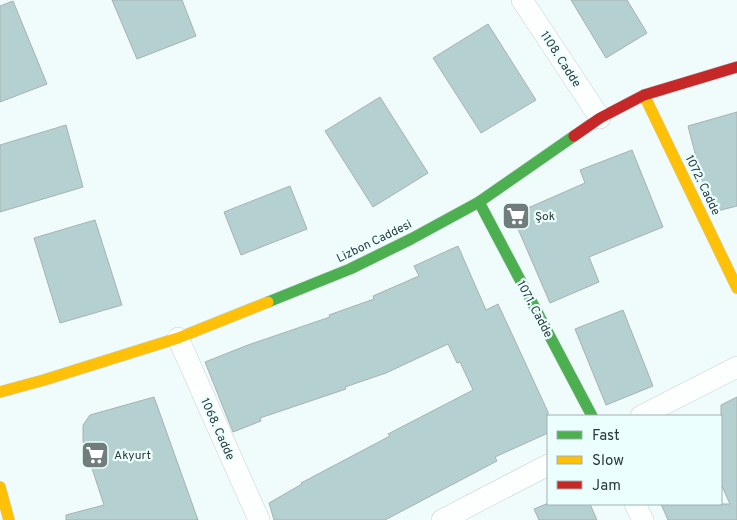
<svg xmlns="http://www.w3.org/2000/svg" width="737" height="520" font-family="Overpass,sans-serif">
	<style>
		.building { fill: #b5d0d0; stroke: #a7b2b2 }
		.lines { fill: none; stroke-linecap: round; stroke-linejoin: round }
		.street-casing { stroke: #c9d3d3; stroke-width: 22 }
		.fast-casing { stroke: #c9d3d3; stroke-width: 12 }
		.slow-casing { stroke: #c9d3d3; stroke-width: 12 }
		.jam-casing { stroke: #c9d3d3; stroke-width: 12 }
		.street { stroke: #fdfefe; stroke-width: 21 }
		.fast { stroke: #4caf50; stroke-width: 11 }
		.slow { stroke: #ffc107; stroke-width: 11 }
		.jam { stroke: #c62828; stroke-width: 11 }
		.labels { text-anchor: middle; stroke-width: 4.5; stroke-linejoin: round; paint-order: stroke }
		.street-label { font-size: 12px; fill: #2c3839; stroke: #ecffff }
		.poi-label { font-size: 12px; fill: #2c3839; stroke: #ecffff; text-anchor: start }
	</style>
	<rect width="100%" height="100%" fill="#f0fbfb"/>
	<g class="building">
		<path d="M112,0H182L196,36L137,59Z"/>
		<path d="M571,0H627L647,33L606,58Z"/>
		<path d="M13,1L47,84L0,102V6Z"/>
		<path d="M488,24L536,100L481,133L433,58Z"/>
		<path d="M380,97L428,173L373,207L325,131Z"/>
		<path d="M737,112V206L717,211L702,180L688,126Z"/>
		<path d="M66,125L83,187L0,212V145Z"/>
		<path d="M632,150L663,227L589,257L599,282L550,303L512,215L585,183L580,170Z"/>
		<path d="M290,186L307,229L241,255L224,212Z"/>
		<path d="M95,220L122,305L60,323L34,238Z"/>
		<path d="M458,246L486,310L498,304L548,412V433L495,457L497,461L385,520H274L269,503L302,484L301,483L390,436L388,434L473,390L460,362L457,363L448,344L386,373L345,387L346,389L260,418L261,421L233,432L205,362L248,345L330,317L329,315L374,299L373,296L419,276L414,266Z"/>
		<path d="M623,310L653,386L606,405L575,329Z"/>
		<path d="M154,397L198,520H66V515L104,505L83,441V425L90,415Z"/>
		<path d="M737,397V520H668L661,504H730L721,484V405Z"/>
		<path d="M546,504H590L597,520H539L534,509Z"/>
	</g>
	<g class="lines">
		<g class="street-casing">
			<g id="street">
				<path d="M522,0L600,118"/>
				<path d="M178,338L259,520"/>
				<path d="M641,416L737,367"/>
				<path d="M635,504L643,520"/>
				<path d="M442,520L548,465"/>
			</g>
		</g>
		<g class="fast-casing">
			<g id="fast">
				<path d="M479,202L592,416"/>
				<path d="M268,302L350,269L411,239L479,202L574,136"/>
			</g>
		</g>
		<g class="slow-casing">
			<g id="slow">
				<path d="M644,95L737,288"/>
				<path d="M0,392L44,380L178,338L268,302"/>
				<path d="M0,487L9,520"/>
			</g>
		</g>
		<g class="jam-casing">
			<path id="jam" d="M574,136L600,118L644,95L737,67"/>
		</g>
		<use href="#street" class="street"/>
		<use href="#fast" class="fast"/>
		<use href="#slow" class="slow"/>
		<use href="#jam" class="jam"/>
	</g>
	<defs>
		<g id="supermarket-square" transform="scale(1.4375)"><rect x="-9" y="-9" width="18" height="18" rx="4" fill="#717c7d" stroke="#ecffff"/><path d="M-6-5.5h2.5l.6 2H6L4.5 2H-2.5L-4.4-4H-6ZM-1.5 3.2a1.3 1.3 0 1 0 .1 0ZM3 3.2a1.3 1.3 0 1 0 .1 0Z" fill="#fff"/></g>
	</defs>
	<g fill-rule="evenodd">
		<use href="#supermarket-square" x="516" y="216"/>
		<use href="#supermarket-square" x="95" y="455"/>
	</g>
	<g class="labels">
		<g class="street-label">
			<text transform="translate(561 59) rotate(57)" y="4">1108. Cadde</text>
			<text transform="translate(703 185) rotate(64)" y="4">1072. Cadde</text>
			<text transform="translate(374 241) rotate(-26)" y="4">Lizbon Caddesi</text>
			<text transform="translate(535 309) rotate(62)" y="4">1071. Cadde</text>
			<text transform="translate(218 429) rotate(66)" y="4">1068. Cadde</text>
		</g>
		<g class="poi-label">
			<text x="535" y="220">Şok</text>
			<text x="114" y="459">Akyurt</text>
		</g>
	</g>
	<rect x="547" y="415" width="175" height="90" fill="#ecffff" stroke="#9fafb0"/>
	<rect x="557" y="431" width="25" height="8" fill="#4caf50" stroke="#9fafb0"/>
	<text x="592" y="440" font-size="15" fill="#2c3839">Fast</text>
	<rect x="557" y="456" width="25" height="8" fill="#ffc107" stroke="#9fafb0"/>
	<text x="592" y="465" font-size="15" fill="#2c3839">Slow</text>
	<rect x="557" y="481" width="25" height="8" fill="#c62828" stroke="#9fafb0"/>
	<text x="592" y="490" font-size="15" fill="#2c3839">Jam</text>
</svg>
